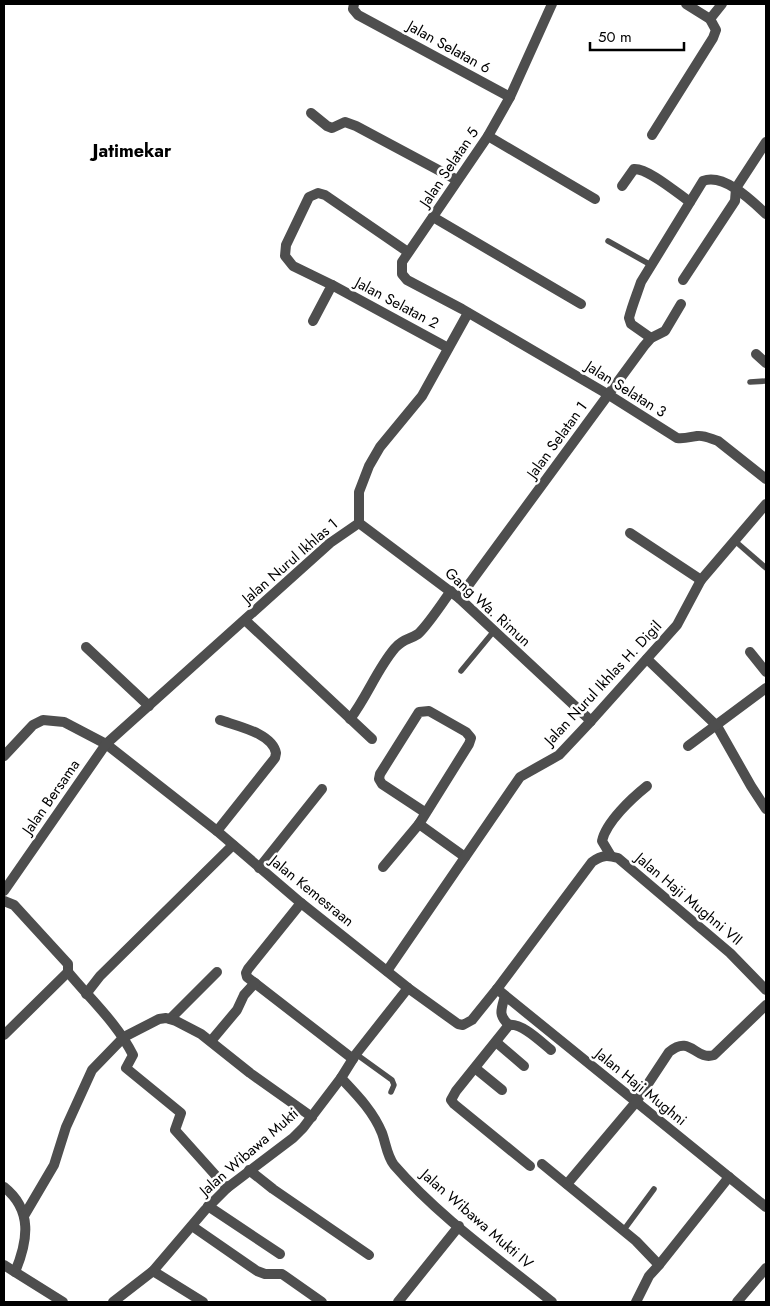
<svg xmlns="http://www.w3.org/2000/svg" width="770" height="1306" font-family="Jost,sans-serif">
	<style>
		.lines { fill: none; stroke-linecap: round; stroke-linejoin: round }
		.service { stroke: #4e4e4e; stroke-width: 5.5 }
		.minor { stroke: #4e4e4e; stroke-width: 10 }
		.labels { text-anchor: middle; stroke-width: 5; stroke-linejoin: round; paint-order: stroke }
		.street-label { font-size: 15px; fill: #000; stroke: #fff }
		.quarter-label { font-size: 18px; font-weight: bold; fill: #000; stroke: #fff }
	</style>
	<rect width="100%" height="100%" fill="#fff"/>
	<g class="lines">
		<g class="service">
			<path d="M608,241L651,265"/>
			<path d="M750,382L766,381"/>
			<path d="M735,541L766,568"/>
			<path d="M461,671L494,631"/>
			<path d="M356,1054L392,1080L394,1085L391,1092"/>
			<path d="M623,1231L654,1189"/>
		</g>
		<g class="minor">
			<path d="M354,4L353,9L358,15L510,97"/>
			<path d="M552,4L510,97L488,136L402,262V274L407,280L462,309L609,395L677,438C684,439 690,437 697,436C705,435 711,439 718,441L766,479"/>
			<path d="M710,19L722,4"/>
			<path d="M311,113L327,126L332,128L345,122L356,126L457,180"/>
			<path d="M652,135L713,38L716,30L710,19L686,4"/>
			<path d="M488,136L595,199"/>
			<path d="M622,186L634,169C648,168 677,193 690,202"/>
			<path d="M736,188L766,142"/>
			<path d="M433,217L581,304"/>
			<path d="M683,280L735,201L736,188"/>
			<path d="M332,285L448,348"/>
			<path d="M313,321L332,285L293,266L285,256L286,245L309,197L318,193L325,195L408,252"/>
			<path d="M651,338L631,324L629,318C632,306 637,294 641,282L703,181C724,173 752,201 766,214"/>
			<path d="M756,354L766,363"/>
			<path d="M359,523L459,598L591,721"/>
			<path d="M630,533L701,580"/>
			<path d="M459,598L644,346L651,338L665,331L681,304"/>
			<path d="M245,620L372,739"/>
			<path d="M86,647L149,706"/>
			<path d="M750,652L766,672"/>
			<path d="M647,659L717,726L751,786L766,809"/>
			<path d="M350,719C367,697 377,669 395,648C404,638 409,640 418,634C428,625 442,603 451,591"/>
			<path d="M688,746L766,688"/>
			<path d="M4,756L33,725L43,720L64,722L106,744L217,831L301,903L408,988L458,1024L463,1025L472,1020L497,989L592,862C602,855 607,855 618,858L730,953L766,990"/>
			<path d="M426,813L382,784L379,779L380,774L419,712L429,711L466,732L471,738L469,744L419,824L465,857"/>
			<path d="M217,831L275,758L276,753C272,733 237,726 220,720"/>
			<path d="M611,856L602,841C606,822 632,798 647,786"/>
			<path d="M383,867L419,824"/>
			<path d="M259,868L322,789"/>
			<path d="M4,891L106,744L330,543L359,523V492L369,466L380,447L422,396L468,313"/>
			<path d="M4,901L14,905L68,964V972C91,1000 117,1023 133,1055L126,1068L181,1113L175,1130L227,1188"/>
			<path d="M301,903L248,969L246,973L247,977L353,1059"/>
			<path d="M387,971L520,777L559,755L591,721L677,625L701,580L766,504"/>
			<path d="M497,989L766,1207"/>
			<path d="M86,994L100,976L233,845"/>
			<path d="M505,996C501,1010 498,1015 509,1025"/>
			<path d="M170,1019L217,972"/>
			<path d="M4,1035L68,972"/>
			<path d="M211,1041L237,1010L244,995L255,983"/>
			<path d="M496,1042L524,1066"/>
			<path d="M475,1068L502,1090"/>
			<path d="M341,1078C357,1095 373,1111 382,1133C386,1144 387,1156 394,1165C439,1217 499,1259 552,1302"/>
			<path d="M542,1164L636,1241L659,1265L649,1276L636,1302"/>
			<path d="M530,1166L454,1104L451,1100L456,1091L509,1025C522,1023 541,1042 551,1050"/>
			<path d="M249,1170L273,1189L369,1255"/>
			<path d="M567,1184L636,1102L669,1052C691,1034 695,1061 714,1055L766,1005"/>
			<path d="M4,1187C33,1210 28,1241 15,1272L63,1302"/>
			<path d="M208,1206L280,1254"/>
			<path d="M24,1216L54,1165L66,1127L92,1070L124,1037L159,1019L166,1018L176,1021L201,1034L250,1073L312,1117"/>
			<path d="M192,1226L257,1271L265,1274H282L322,1302"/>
			<path d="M4,1265L15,1272"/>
			<path d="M659,1265L729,1177"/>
			<path d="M153,1271L203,1302"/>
			<path d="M113,1302L153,1271L205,1210L227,1188L293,1138L303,1128L341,1078L356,1054L408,988"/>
			<path d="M398,1302L459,1226"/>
			<path d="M737,1302L766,1268"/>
		</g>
	</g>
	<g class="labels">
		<g class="street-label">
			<text transform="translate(449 47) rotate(29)" y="5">Jalan Selatan 6</text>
			<text transform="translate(449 167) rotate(-56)" y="5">Jalan Selatan 5</text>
			<text transform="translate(397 303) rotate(28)" y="5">Jalan Selatan 2</text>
			<text transform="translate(626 389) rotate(32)" y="5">Jalan Selatan 3</text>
			<text transform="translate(557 440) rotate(-54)" y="5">Jalan Selatan 1</text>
			<text transform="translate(290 561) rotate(-41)" y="5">Jalan Nurul Ikhlas 1</text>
			<text transform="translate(488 607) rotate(42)" y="5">Gang Wa. Rimun</text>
			<text transform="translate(603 683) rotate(-47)" y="5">Jalan Nurul Ikhlas H. Digil</text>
			<text transform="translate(51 797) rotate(-55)" y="5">Jalan Bersama</text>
			<text transform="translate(312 891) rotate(39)" y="5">Jalan Kemesraan</text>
			<text transform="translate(689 899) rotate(40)" y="5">Jalan Haji Mughni VII</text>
			<text transform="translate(641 1087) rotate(39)" y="5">Jalan Haji Mughni</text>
			<text transform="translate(249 1152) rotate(-41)" y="5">Jalan Wibawa Mukti</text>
			<text transform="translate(477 1219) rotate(41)" y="5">Jalan Wibawa Mukti IV</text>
		</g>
		<g class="quarter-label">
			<text x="132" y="157">Jatimekar</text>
		</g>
	</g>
	<rect width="770" height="1306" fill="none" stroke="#000000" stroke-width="10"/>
	<path d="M590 42v8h94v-8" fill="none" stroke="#000000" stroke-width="2.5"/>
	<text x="598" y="42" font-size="15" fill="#000000" stroke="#ffffff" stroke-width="4" paint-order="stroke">50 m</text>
</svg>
